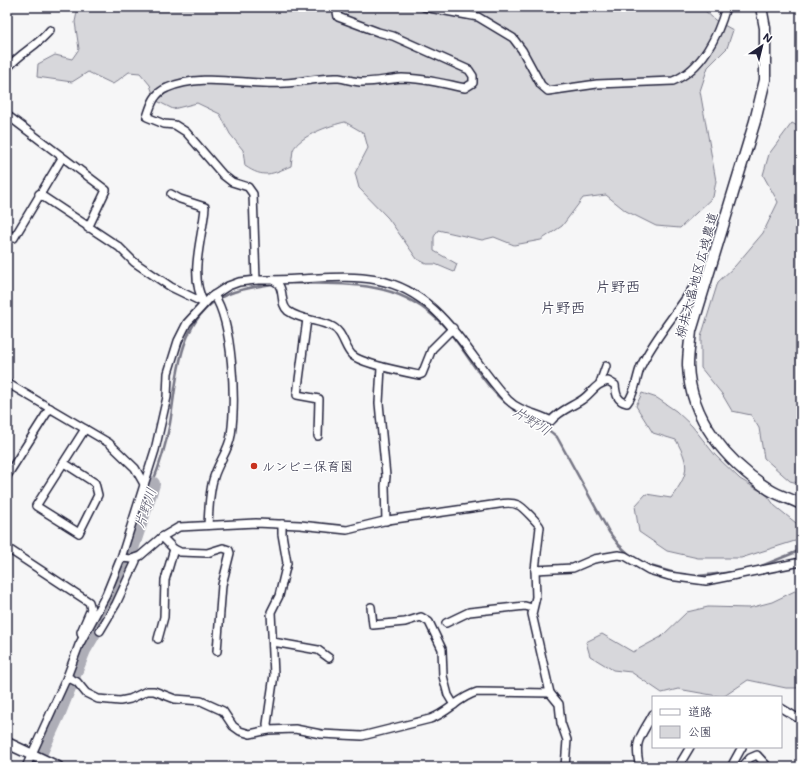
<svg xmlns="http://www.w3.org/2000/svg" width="808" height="774" font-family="Mali,'Klee One',sans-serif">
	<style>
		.green { fill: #d7d7db; stroke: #7c7c8b }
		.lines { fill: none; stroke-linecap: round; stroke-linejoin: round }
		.stream { stroke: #767685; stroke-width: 2.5 }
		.river { stroke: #aeaeb7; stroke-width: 16 }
		.street-casing { stroke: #22223b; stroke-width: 10 }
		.secondary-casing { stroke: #22223b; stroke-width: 13 }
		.street { stroke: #fff; stroke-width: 7 }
		.secondary { stroke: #fff; stroke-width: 10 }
		.poi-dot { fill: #c8321e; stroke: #fff; stroke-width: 1.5 }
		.labels { text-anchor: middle; stroke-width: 3; stroke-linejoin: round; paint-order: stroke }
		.street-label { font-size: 13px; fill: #22223b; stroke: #fff }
		.poi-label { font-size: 13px; fill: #22223b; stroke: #fff; text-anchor: start }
		.water-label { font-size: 14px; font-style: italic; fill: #5a5a6d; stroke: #fff }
		.quarter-label { font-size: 15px; fill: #22223b; stroke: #fff }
	</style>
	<rect width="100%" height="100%" fill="#f6f6f7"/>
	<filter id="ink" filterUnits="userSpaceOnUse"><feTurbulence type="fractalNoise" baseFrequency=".025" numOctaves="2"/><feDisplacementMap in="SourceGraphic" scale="8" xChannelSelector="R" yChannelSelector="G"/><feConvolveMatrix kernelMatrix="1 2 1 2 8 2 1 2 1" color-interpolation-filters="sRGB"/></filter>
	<g filter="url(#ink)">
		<g class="green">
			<path d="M78,7H701L715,20L733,30L727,48L708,67L700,91L716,181L713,197L680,228L656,226L626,211L606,195L583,198L562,226L541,240L514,245L494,237L482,240L438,230L434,237V251L457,264L454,272L435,264H427L417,259L388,218L359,188L355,173L368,148L364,133L345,122C331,125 299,136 293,150C292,155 292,161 291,166C272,174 264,179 245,166L243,150L230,134L220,114L197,103L173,109L155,100L150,85L140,73L129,72L113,84L88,72L72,82L37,77L38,64L55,55L72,59L79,49L75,22Z"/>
			<path d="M792,123L801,128V484L790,481L764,458L759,428L751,415L732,411L722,394L701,368V337L718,282L735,266L763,233L778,202L763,175L769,154Z"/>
			<path d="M642,393L657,398L676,411L692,426L715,455L740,479L767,495L775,506L801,527V537L798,540L741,558H698L667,551L639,532L635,506L646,494L671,498C688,474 691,467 676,440L653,433L636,406Z"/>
			<path d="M801,588V686L799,688H786L748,680L723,697L678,689L662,693L631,672L613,670L590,656L586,642L602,634L633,652L661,637L687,612L708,607L749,608L772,602Z"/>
		</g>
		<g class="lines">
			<g class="stream">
				<path d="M293,283C351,285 398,279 442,324C463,346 477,375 498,396C516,414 539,420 557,437L609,532L619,545L631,556"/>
				<path d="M152,484C160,465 166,444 170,423C177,382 177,328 215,301C231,290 253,287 273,284"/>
				<path d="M647,565L675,573"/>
				<path d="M759,567L801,550"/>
				<path d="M698,576L734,572"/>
			</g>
			<path class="river" d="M33,767L57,715L83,650L109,606L125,567L152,484"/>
			<g class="street-casing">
				<g id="street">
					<path d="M424,7L478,17L513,38L522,50L541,85L548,91L597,84L673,81C702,69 718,36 726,7"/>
					<path d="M7,69C19,53 38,46 50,30"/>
					<path d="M7,115L106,190L88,228"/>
					<path d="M39,194L119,247L134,262L171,287L204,303"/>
					<path d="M171,194L180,199L205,207C203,237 188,275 204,303"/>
					<path d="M7,233L14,238L62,158"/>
					<path d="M256,280L253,194L248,187L232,182L223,175L186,132L175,125L164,124L147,117C151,105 154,93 167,88C204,72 246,86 285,83C303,82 321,77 339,78C347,79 354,82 363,82C376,82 389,79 402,78C423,78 445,84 465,88L473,83V76L469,70L393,36L378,32L338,17L336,7"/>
					<path d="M273,280C287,287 278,303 288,311C300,320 318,320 331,326C343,331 344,347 352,355C362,364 404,372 419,375L422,374L432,349L453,328"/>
					<path d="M307,319L297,395L319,399L318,436"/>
					<path d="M381,367L379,403L386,476L385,486L386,521"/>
					<path d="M7,383L109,443L135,468L144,484"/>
					<path d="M600,383L606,366"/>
					<path d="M64,463L95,483L98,495L79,533L36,506L85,429"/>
					<path d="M7,476L50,408"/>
					<path d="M208,525C209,510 209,491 214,477C218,463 229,450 231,435C236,401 233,323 214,295"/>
					<path d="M162,537L174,549L180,552L207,553L223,548L229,550L230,553L222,585L217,651"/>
					<path d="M7,548L89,602L91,609L81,632L82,636"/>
					<path d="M535,570L573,568L594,559L618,555L625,556L649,570L669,576L706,581L801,562"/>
					<path d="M371,607L373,625L405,622L421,617L429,622L442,649L443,676L448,695L454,705"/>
					<path d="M446,623L469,612L525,606L532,608"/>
					<path d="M100,631L116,604L136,561L135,558"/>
					<path d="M158,639L164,617L165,580L174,549"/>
					<path d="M273,642L318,650L329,658"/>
					<path d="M67,677L77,682L86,693L98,699L120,701L130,699L147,691H154L175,699L201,701L223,711L233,726L240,731L250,734L268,730L295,729L321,734L362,736L430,719C448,713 459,697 477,692L550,693L532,614L536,597L535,570L540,527C539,524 522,506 518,505C512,502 505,503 499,504L388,520L347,530L300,525L256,523L179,527L162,537L140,556L132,559L121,558"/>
					<path d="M550,693L559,704L561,723L567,740L565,767"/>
					<path d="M781,708L801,720"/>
					<path d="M268,730L267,724L274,675L271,612L279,596L287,563L282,534V524"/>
					<path d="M26,767L67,677L79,645L106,595L121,558L155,450L167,397L168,373L178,341L187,323L211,297L228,286L239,282L256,280C270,280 284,280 298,279C325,278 351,275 377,280C442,292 467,356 508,400C520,412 537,413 551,421C559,411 569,408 580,401C591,395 594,384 608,381L615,385C616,394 617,401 627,403C636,392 636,378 641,366C655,337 677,313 694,286L705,285"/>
					<path d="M640,767C633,740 641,737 653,714"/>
					<path d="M678,767L690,747"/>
					<path d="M731,767L742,747"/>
					<path d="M742,767L750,758L757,755L768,767"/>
				</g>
			</g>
			<g class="secondary-casing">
				<g id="secondary">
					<path d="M761,7L765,28V80L755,121L691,331C690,342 688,354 688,365C690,419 727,462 770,490C780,496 791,499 801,504"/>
					<path d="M7,743L58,767"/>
				</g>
			</g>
			<use href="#street" class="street"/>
			<use href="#secondary" class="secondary"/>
		</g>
	</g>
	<circle class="poi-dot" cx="254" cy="466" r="4"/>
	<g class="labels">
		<g class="street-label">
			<text transform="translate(696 275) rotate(-75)" y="5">柳井大畠地区広域農道</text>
		</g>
		<g class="poi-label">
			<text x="262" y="471">ルンビニ保育園</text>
		</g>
		<g class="water-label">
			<text transform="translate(532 421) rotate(32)" y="5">片野川</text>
			<text transform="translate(145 508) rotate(-71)" y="5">片野川</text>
		</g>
		<g class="quarter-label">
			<text x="618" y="292">片野西</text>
			<text x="563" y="313">片野西</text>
		</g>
	</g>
	<rect width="808" height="774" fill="none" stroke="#fff" stroke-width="24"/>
	<rect x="12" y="12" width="784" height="750" fill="none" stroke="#22223b" stroke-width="1.5" filter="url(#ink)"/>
	<rect x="652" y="696" width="130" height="52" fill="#ffffff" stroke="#a7a7b1"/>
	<rect x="660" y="709" width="20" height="6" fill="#ffffff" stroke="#a7a7b1"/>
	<text x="688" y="716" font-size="12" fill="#22223b">道路</text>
	<rect x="660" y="726" width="20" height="12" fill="#d7d7db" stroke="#a7a7b1"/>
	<text x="688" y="736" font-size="12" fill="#22223b">公園</text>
	<g transform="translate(762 46) rotate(35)" stroke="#ffffff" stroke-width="3" paint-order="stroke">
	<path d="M0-3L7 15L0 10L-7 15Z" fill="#22223b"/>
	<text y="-6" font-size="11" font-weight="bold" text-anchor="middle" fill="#22223b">N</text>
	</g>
</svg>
